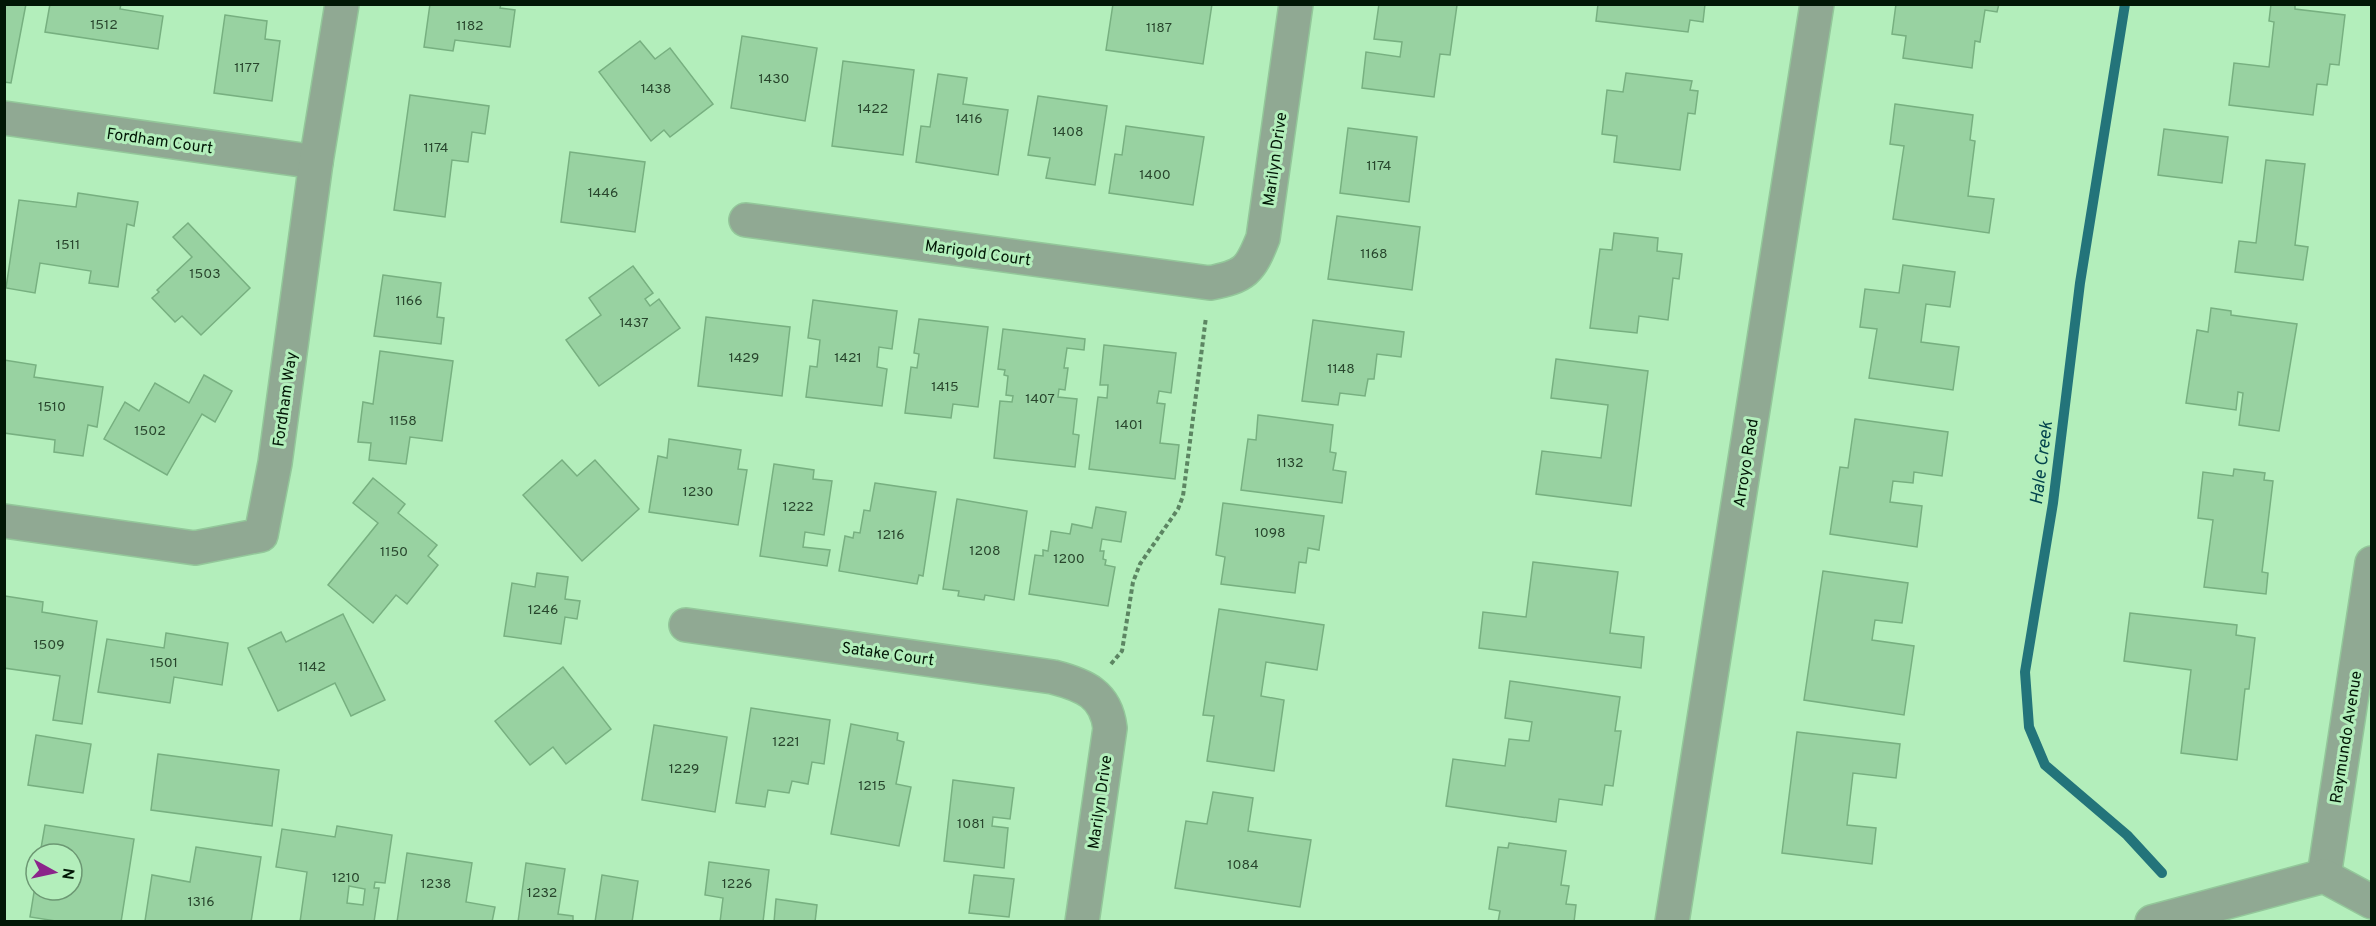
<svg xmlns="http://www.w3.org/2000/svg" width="2376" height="926" font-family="Overpass,sans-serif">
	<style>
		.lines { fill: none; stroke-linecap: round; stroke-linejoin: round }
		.stream { stroke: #23747a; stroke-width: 10 }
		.building { fill: #98d2a1; stroke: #77b080; stroke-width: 1.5; fill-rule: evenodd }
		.minor-casing { stroke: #93c79a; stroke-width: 36 }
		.path { stroke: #5c8562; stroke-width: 4; stroke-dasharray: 4.5 3; stroke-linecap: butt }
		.minor { stroke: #90a993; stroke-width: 33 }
		.labels { text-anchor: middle; stroke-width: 6; stroke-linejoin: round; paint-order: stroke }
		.number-label { font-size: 14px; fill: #28462d }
		.street-label { font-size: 16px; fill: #021706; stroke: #b3eebb }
		.water-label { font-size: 18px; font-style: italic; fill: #03444d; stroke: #b3eebb }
	</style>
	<rect width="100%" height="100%" fill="#b3eebb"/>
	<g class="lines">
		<path class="stream" d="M2125,4L2080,283L2053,503L2025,672L2029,727L2045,765L2127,835L2162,873"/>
	</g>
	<g class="building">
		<path d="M4,4H26L11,83L4,82Z"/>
		<path d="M50,4H121L120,9L163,16L158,49L45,32Z"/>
		<path d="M430,4H501L500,8L515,10L510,47L455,40L453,51L424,47Z"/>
		<path d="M1113,4H1212L1203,64L1106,50Z"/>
		<path d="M1379,4L1457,5L1450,55L1440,54L1434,97L1362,88L1366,52L1400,57L1402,42L1374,39Z"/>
		<path d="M1598,4H1705L1703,22L1690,20L1688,32L1596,21Z"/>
		<path d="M1896,4H1999L1997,12L1985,10L1980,42L1975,41L1972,68L1903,58L1906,36L1892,34Z"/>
		<path d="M2271,4H2295V9L2345,15L2339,65L2330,64L2327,85L2317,84L2313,115L2229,105L2234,63L2269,67L2274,22L2269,21Z"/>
		<path d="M225,15L267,21L265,39L280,41L272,101L214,93Z"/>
		<path d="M742,36L817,48L805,121L731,108Z"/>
		<path d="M640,41L655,59L670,48L713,104L670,137L664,130L651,141L599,72Z"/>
		<path d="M843,61L914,70L903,155L832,146Z"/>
		<path d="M1626,73L1692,81L1690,90L1698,91L1695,114L1688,113L1680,170L1614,162L1617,136L1602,134L1607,90L1623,92Z"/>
		<path d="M938,74L967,78L963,104L1008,110L998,175L916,162L921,126L930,127Z"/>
		<path d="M410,95L489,106L485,134L472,132L468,162L452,160L445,217L394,210Z"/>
		<path d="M1038,96L1107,106L1095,185L1046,178L1050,158L1028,155Z"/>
		<path d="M1895,104L1973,115L1970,140L1975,141L1968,196L1994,199L1989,233L1893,219L1904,146L1890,144Z"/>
		<path d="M1126,126L1204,137L1193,205L1109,193L1115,154L1122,155Z"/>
		<path d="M1348,128L1417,137L1409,202L1340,193Z"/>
		<path d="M2164,129L2228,137L2222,183L2158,175Z"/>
		<path d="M570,152L645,162L635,232L561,222Z"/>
		<path d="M2266,160L2305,164L2295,245L2308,247L2303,280L2235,272L2239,241L2256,243Z"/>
		<path d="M78,193L138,202L134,226L127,224L118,287L89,283L91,271L40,263L35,293L6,288L19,200L76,207Z"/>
		<path d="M1337,216L1420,227L1412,290L1328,279Z"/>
		<path d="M188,223L250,288L201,335L182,316L175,322L152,298L159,292L157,290L192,257L173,237Z"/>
		<path d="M1614,233L1658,238L1657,251L1682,254L1679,279L1673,278L1668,320L1639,316L1637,333L1590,328L1600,249L1612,250Z"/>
		<path d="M1903,265L1955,272L1950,307L1926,304L1921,342L1959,347L1953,390L1869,378L1877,329L1860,327L1865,289L1899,293Z"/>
		<path d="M633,266L653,293L645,299L650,306L659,299L680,328L599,386L566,340L601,315L589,298Z"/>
		<path d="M383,275L441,283L437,317L444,318L441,344L374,336Z"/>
		<path d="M813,300L897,311L892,349L879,347L877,367L887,369L882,406L806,397L810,366L817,367L820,340L808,338Z"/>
		<path d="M2211,308L2231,311V315L2297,324L2279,431L2239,425L2243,393L2238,392L2236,410L2186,403L2197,330L2208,332Z"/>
		<path d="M706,317L790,327L782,396L698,386Z"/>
		<path d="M919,319L988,327L978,407L953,404L951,418L905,413L911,367L917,368L919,354L914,353Z"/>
		<path d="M1313,320L1404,332L1401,357L1377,354L1374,379H1368L1365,396L1340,393L1338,405L1302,401Z"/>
		<path d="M1003,329L1085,339L1084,350L1067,348L1064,368H1068L1065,390L1059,389L1058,397L1077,399L1073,434L1079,435L1075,467L994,458L1000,401L1012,402L1013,396L1006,395L1008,376L1004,375L1005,370L998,369Z"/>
		<path d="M1104,345L1176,353L1171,393L1159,391L1157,403L1165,404L1160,443L1179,445L1175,479L1089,469L1098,397L1107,398L1108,385H1100Z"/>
		<path d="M380,351L453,361L442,441L410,437L406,464L369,460L371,443L358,442L363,402L373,404Z"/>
		<path d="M1556,359L1648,371L1631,506L1536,494L1542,451L1601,458L1608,405L1551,398Z"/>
		<path d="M4,360L36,365L34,377L103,387L97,427L88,425L83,456L54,452L55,440L4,433Z"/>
		<path d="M204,375L232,391L215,422L202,414L167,475L104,439L125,402L139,411L155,383L189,403Z"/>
		<path d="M1258,415L1333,425L1330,452L1336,453L1333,470L1346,472L1342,503L1241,490L1248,439L1256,440Z"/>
		<path d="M1855,419L1948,432L1942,476L1914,472L1913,483L1893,481L1890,502L1922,506L1917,547L1830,534L1840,467L1848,468Z"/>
		<path d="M669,439L741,450L738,469L747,470L738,525L649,512L658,456L667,458Z"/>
		<path d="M562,460L577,476L595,460L639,509L582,561L523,495Z"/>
		<path d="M774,464L814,470L813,479L832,481L824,535L805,532L803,547L830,550L827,566L760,556Z"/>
		<path d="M2234,469L2265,473L2264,480L2273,481L2262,572L2268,573L2266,594L2204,587L2213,520L2198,518L2203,472L2233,476Z"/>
		<path d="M373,478L405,504L398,513L437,545L428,556L438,565L407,604L396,595L373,623L328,585L378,523L353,503Z"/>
		<path d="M875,483L936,492L923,576L919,575L917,584L839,571L845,536L853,538L854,532L860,533L864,510L870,511Z"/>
		<path d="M957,499L1027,511L1014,600L985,595L984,600L958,596L959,591L943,589Z"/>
		<path d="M1223,503L1324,516L1319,550L1308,548L1306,563L1299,562L1295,593L1221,584L1225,557L1216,555Z"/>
		<path d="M1096,507L1126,512L1121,542L1102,539L1100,551H1104L1103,559L1106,560L1105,565L1115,567L1108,606L1029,594L1035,555L1043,556V550L1048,551L1051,531L1070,534L1072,524L1092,528Z"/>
		<path d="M1533,562L1618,572L1610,633L1644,637L1641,668L1479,648L1483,612L1526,617Z"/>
		<path d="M1823,571L1908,583L1902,623L1875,620L1872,640L1914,646L1904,715L1804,700Z"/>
		<path d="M537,573L568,577L565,599L580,601L577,619L565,617L561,644L504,636L512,583L535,587Z"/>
		<path d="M5,596L43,602L42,612L97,621L82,724L53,720L60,676L4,668Z"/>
		<path d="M1219,609L1324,625L1317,670L1266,662L1261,696L1284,700L1274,771L1207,761L1214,716L1203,715Z"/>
		<path d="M2130,613L2237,625L2236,635L2255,638L2249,689H2245L2237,760L2181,753L2191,670L2124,661Z"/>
		<path d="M343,614L385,700L351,716L335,683L278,711L248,648L281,632L286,642Z"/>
		<path d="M166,633L228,643L222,685L174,677L170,703L98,692L107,639L164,648Z"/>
		<path d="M563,667L611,729L566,764L553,747L530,765L495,721Z"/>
		<path d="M1510,681L1620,697L1615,731H1621L1613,786L1605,785L1602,805L1559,799L1556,822L1446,806L1453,759L1505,766L1509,739L1529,741L1532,722L1505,718Z"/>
		<path d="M751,708L830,720L824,764L812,762L808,784L792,781L789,793L768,790L765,807L736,803Z"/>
		<path d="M851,724L898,733L897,740L904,742L896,784L911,787L899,846L831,834Z"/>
		<path d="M654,725L727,737L715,812L642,800Z"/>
		<path d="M1797,732L1900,744L1896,778L1853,773L1847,825L1876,828L1872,864L1782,853Z"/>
		<path d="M36,735L91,744L83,793L28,785Z"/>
		<path d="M158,754L279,770L272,826L151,810Z"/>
		<path d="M953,780L1014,788L1010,819L993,817L992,826L1008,828L1004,868L944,861Z"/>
		<path d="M1213,792L1253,798L1248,831L1311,840L1300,907L1175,888L1186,821L1207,824Z"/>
		<path d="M45,825L134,839L121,922H62L30,917L36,880V890H72V854H40Z"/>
		<path d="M337,826L392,835L385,883L375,882L374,888H379L374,922H300L307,872L276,867L282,829L335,837ZM349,886L365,889L363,905L347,903Z"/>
		<path d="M1509,843L1566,851L1561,885L1569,886L1566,904L1576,905L1574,922H1498L1500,911L1489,909L1498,847L1508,848Z"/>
		<path d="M196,847L261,857L251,922L145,921L152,875L190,882Z"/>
		<path d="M407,853L472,863L466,902L495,907L492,922H397Z"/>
		<path d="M709,862L769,870L763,922H720L723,898L705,895Z"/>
		<path d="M526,863L565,869L558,914L573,916V922H518Z"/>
		<path d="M602,875L638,881L632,922H595Z"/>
		<path d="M974,875L1014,879L1009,917L969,913Z"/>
		<path d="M776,899L817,905L815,922H774Z"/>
	</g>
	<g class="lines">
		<g class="minor-casing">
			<g id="minor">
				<path d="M4,118L316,162"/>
				<path d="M746,220L1210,283C1245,276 1250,271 1263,238L1296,4"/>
				<path d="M4,521L195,548L261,535L275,463L316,162L342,4"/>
				<path d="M686,625L1053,677C1084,685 1106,694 1110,728L1082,922"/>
				<path d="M2324,876L2372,563"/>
				<path d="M1672,922L1817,4"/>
				<path d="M2152,922L2324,876L2372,902"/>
			</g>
		</g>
		<path class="path" d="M1111,664L1122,651L1133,582L1140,564L1178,509L1183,496L1206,317"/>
		<use href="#minor" class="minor"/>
	</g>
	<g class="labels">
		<g class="number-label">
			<text x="104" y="29">1512</text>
			<text x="470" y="30">1182</text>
			<text x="1159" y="32">1187</text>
			<text x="247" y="72">1177</text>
			<text x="774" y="83">1430</text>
			<text x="656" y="93">1438</text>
			<text x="873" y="113">1422</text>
			<text x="969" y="123">1416</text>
			<text x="1068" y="136">1408</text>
			<text x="436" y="152">1174</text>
			<text x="1379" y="170">1174</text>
			<text x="1155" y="179">1400</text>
			<text x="603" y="197">1446</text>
			<text x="68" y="249">1511</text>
			<text x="1374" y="258">1168</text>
			<text x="205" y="278">1503</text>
			<text x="409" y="305">1166</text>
			<text x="634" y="327">1437</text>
			<text x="744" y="362">1429</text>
			<text x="848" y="362">1421</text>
			<text x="1341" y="373">1148</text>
			<text x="945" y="391">1415</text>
			<text x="1040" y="403">1407</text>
			<text x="52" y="411">1510</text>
			<text x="403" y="425">1158</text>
			<text x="1129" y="429">1401</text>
			<text x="150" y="435">1502</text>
			<text x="1290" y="467">1132</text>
			<text x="698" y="496">1230</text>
			<text x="798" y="511">1222</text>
			<text x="1270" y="537">1098</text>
			<text x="891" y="539">1216</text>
			<text x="985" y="555">1208</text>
			<text x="394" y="556">1150</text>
			<text x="1069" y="563">1200</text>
			<text x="543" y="614">1246</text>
			<text x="49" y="649">1509</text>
			<text x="164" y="667">1501</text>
			<text x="312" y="671">1142</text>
			<text x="786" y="746">1221</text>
			<text x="684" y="773">1229</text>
			<text x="872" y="790">1215</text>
			<text x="971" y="828">1081</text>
			<text x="1243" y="869">1084</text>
			<text x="346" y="882">1210</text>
			<text x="436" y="888">1238</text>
			<text x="737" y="888">1226</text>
			<text x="542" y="897">1232</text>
			<text x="201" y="906">1316</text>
		</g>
		<g class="street-label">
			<text transform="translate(160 140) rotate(8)" y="6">Fordham Court</text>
			<text transform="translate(1274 159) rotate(-82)" y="6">Marilyn Drive</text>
			<text transform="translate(978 252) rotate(8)" y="6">Marigold Court</text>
			<text transform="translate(284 399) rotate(-82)" y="6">Fordham Way</text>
			<text transform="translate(1745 463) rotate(-81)" y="6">Arroyo Road</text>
			<text transform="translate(888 653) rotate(8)" y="6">Satake Court</text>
			<text transform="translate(2345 737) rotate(-81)" y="6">Raymundo Avenue</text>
			<text transform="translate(1099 802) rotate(-82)" y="6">Marilyn Drive</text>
		</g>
		<g class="water-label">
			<text transform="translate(2041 463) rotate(-83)" y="6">Hale Creek</text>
		</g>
	</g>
	<rect width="2376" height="926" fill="none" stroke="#021706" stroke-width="12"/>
	<g transform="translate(54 872) rotate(98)"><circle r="28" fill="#b3eebb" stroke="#6c9873" stroke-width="1.5"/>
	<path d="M0-4.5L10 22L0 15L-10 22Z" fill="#8b248a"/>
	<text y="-9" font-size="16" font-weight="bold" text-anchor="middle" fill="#021706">N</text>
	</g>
</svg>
